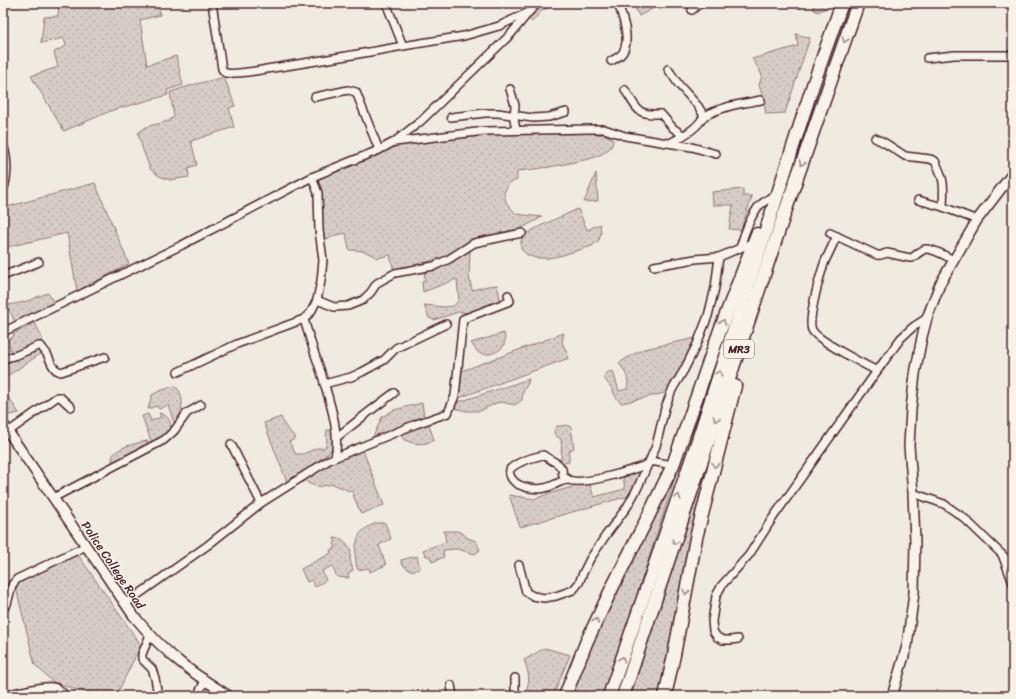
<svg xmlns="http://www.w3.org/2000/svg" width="1016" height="699" font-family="Sriracha,sans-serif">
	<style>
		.grass { fill: url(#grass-dots); stroke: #917678 }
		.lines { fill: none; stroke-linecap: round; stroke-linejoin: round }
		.street-casing { stroke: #4a1f2b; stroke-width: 10 }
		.secondary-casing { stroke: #4a1f2b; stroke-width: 12 }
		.highway-casing { stroke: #4a1f2b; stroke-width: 15 }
		.street { stroke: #f7f3e8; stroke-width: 7 }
		.secondary { stroke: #f7f3e8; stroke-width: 9 }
		.highway { stroke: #f7f3e8; stroke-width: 12 }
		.oneway { stroke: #a0898a }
		.labels { text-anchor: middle; stroke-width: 3; stroke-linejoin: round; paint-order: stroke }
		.shield { fill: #f7f3e8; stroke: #7e5f64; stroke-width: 1 }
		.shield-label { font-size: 11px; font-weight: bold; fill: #4a1f2b }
		.street-label { font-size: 12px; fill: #4a1f2b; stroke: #f7f3e8 }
	</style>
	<defs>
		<pattern id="grass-dots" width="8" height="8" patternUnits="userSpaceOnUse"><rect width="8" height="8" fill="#d8cdc6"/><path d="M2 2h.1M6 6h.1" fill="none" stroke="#bbb0aa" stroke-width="1.8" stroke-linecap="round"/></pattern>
	</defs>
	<rect width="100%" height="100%" fill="#f0ebe0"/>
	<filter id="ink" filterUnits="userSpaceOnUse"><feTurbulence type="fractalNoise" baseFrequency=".025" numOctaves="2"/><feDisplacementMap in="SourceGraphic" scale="8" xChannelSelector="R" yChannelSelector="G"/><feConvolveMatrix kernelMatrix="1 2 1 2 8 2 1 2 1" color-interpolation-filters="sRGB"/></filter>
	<g filter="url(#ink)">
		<g class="grass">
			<path d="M59,3H158L160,15L140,20L147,65L176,56L183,85L167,90L168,95L113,110L64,131L31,76L58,67L54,52L66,46L64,38L41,43L44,17L58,16Z"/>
			<path d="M543,3H558L541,11L532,22L528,18Z"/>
			<path d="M633,3H663L639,16Z"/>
			<path d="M815,3H832L828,7L818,12L813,9Z"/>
			<path d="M796,34L810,38L785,113L766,114L763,98L759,85L762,76L759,69L752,59L798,46Z"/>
			<path d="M221,78L226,82L235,106L229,108L234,127L191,141L197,165L188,168L189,177L170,180L159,176L150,169L143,150L138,133L146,127L169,121L174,116L170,92L196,84Z"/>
			<path d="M508,133C515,133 523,134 530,134C547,134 602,129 613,139C614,147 606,152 600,155C594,158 586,160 579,161C559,166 538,169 517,171V180L509,183L504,193L506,202L516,214L542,217L515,232L473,241L448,256L394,271L390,255L377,258C367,251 360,250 349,250L346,233L336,235L328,239L325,238L323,233L322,195L316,179L399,144L488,134Z"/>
			<path d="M596,173L598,201L584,202Z"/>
			<path d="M95,183L129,264L77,291L67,233L3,248V208Z"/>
			<path d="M743,189V196H752L741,230L729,229L733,205H713L712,192Z"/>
			<path d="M578,209L587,230L600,224L601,233L599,240L592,246L563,255L549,258H536L527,255L521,249V241L524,235L540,226Z"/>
			<path d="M470,249L469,276L472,290L488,286L497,285L501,302L474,313L458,312L434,320L429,318L424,305L444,307L454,306L459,300L457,279L423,292L422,282L425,281L424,269Z"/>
			<path d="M48,293L54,303L34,313L15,322L7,305C15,304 22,303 30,300C36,298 41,295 48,293Z"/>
			<path d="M35,323L43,340L15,353L11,352L8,340L14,336L13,334Z"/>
			<path d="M504,333C505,338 506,342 503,346C499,353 487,356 479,353C476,351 474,346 471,343Z"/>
			<path d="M564,333L562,342L569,358L456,399L459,372Z"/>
			<path d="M696,338L690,355L669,392L622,403C615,399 615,394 611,387C608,383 605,381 604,376L608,372L613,371L619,391L627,389C630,378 625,372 619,363L632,355L644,349Z"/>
			<path d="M37,348L43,352L3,379V365L10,359Z"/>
			<path d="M529,379L528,383L523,392L522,400L518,403L514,405L502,402L496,403L480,411H467L454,408L456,403Z"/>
			<path d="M174,386C187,393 182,415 175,425L168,405L159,409L156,406L148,409L152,395C159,391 166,388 174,386Z"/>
			<path d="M3,389L19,413L9,415L3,408Z"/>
			<path d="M422,403L424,417L386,434L373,437L382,417L394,410Z"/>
			<path d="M159,413C167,415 170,419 171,427L158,441L152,444L142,416L148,414L151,421L161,417Z"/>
			<path d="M281,417L285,426L296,438L289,442L296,454H303L317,448H324C329,443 325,437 327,430L334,431L333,445L331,450L328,454L317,461L308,470L287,482L264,423Z"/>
			<path d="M428,422L434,440C422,446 416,444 404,440L400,434Z"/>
			<path d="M566,425L571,427L574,448L569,451V462L561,463C561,454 562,448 561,439L555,435L554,431L557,426H562Z"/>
			<path d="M148,441L149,445L112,465C112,461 112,457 113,455C118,447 139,442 148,441Z"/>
			<path d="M362,448L384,505L361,514L352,492L333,484L317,487L308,483L304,479L317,470Z"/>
			<path d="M645,468L632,495L520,527L509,495L534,499L548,494L589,482L594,497L625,489L623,476Z"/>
			<path d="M675,478L604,696H569L592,642Z"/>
			<path d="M699,490L701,491L660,696H630Z"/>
			<path d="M376,523H385L391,539L379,545L386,565L370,572L369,568L358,570C354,560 354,544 360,534C363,529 370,526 376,523Z"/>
			<path d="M444,531H457L462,533L468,538L476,541L480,550L475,554L457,549L443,550L444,557L432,562L430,556H426L423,550L446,542Z"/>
			<path d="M334,538L342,539L351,550L350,560L353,570L348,574L349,578L337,577L332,566L322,571L326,580L315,587L312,580L307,582L301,569L331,553L330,550L336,548L334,543L336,542Z"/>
			<path d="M78,555L141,645L116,696H96L53,682L35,665L16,588L21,581Z"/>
			<path d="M417,556L420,569C410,572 408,570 401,563V560Z"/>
			<path d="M545,648L570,655L553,696H525C530,679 530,676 524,660Z"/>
		</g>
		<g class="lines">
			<g class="street-casing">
				<g id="street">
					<path d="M212,3L222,69L225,73C238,75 259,70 273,68C317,61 360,54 403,46"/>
					<path d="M386,3L403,46L464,36L499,26L527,13"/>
					<path d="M692,10L700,3"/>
					<path d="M927,58L954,55H1013"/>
					<path d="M611,61C615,59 621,56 623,52C631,39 622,16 618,3"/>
					<path d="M668,69L679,85L698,106L704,116C697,129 683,136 670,143"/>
					<path d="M510,89L515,105L514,119L516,130"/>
					<path d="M625,90C638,109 635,115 661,114L673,128L683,135"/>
					<path d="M315,97L348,90L356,92L379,150"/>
					<path d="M704,116C724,106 739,104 761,100"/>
					<path d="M451,117L485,113H498L533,118L549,117L566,112"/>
					<path d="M875,138L885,143L905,156L930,159L935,161C945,180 944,187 943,207"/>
					<path d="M395,142L485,131L591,129H604L625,136L692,147L716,154"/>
					<path d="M3,144C8,159 8,176 3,191"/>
					<path d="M312,177L318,193L319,230L323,260L321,281L317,300L311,312L304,319C309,337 315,355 321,372C328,397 341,432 335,457"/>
					<path d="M918,200L943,207L977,220"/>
					<path d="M830,233L877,255C881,256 883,254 887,253L910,258H912C916,255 921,250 926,249C933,248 947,257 954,260"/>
					<path d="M837,236C833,244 829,253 825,261C821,272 807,320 812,330C817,340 865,365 877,371"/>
					<path d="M740,248C744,234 749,219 758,207C762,203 767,200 771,197"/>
					<path d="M654,266L695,259L719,257L754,242"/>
					<path d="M3,276L39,262"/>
					<path d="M317,300L334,307L348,306L363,300L371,292L377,283L395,273L434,266L449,259L474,243L522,233"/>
					<path d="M3,332L182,245L312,177L379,150L394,142L421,121L511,34L529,12L538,3"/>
					<path d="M3,359L17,355L38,346H41C43,349 45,351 47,354C51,361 52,370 61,372L105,357"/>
					<path d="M178,372L237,344L304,319"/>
					<path d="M324,384L351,377L362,372L384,360L396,348L446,324"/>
					<path d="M8,432L57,397H60L71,407"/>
					<path d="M337,437L374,408L394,393"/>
					<path d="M231,444L261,503"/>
					<path d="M650,461L673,465"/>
					<path d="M569,480C566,480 562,481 560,482C555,484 551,487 545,488C535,490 514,488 510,475C509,473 510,471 510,469C519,461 531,458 543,455L558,464L562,469L563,476C565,477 567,479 569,480C583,486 633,470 648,464"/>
					<path d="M913,493L944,504L964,518L1013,565"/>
					<path d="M53,498L164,440L174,431L187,413L201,405"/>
					<path d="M1003,557L1013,583"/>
					<path d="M519,565L526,592L533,596L544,598L556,596L573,590L579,583L583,573L590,559L606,535L627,507L638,487L656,446L665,408L672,390L684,370L697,344L708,316L715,288L719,257"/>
					<path d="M125,604L208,545L261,503L329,460L416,424L448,413L455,396L463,319L510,301L508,295"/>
					<path d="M3,609L7,604L12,585L17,579L86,546"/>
					<path d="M150,635L142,654V659L152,669L155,678L158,696"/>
					<path d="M738,639L731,640H723L717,637L713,631L712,621L716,596L722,585L749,555L772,519L877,371L901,338L913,327L927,318"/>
					<path d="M451,685L453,696"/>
					<path d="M3,695C16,693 42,685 53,687C58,688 63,692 65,696"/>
					<path d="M197,696L205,681"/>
					<path d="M515,696V678"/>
				</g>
			</g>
			<g class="secondary-casing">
				<g id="secondary">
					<path d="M3,424L133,615C148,633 163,649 181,663C196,675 213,686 229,696"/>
					<path d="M892,696L907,646L914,593L915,541L913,493L909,446L911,409L915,374L922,337L927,318L940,284L977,220L1013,173"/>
				</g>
			</g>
			<g class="highway-casing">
				<g id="highway">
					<path d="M565,696L586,643L612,588L646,521L673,465L719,333L757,234"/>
					<path d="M609,696L695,449L813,85L842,3"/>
					<path d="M623,696L785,212L858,3"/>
					<path d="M665,696L674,655L696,538L735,386"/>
				</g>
			</g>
			<use href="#street" class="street"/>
			<use href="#secondary" class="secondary"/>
			<use href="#highway" class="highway"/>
		</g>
		<defs><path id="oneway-chevron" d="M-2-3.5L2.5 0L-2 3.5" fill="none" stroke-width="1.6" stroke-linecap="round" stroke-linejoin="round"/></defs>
		<g class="oneway">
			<use href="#oneway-chevron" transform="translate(845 40) rotate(109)"/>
			<use href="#oneway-chevron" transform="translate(802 163) rotate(109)"/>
			<use href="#oneway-chevron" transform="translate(723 322) rotate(-69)"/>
			<use href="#oneway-chevron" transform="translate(719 373) rotate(-72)"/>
			<use href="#oneway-chevron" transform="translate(716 419) rotate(109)"/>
			<use href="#oneway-chevron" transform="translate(715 465) rotate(104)"/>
			<use href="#oneway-chevron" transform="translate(678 497) rotate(-71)"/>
			<use href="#oneway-chevron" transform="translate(675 542) rotate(109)"/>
			<use href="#oneway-chevron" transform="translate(686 592) rotate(101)"/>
			<use href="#oneway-chevron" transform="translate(596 621) rotate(-65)"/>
			<use href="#oneway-chevron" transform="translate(622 659) rotate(-71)"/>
		</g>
	</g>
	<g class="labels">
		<rect class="shield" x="724" y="340" width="30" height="18" rx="3"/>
		<g class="shield-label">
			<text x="739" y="353">MR3</text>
		</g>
		<g class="street-label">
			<text transform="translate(113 565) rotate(56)" y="4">Police College Road</text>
		</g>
	</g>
	<rect width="1016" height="699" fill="none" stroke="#f7f3e8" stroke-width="16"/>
	<rect x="8" y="8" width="1000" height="683" fill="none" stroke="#4a1f2b" stroke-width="1.5" filter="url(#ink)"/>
</svg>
